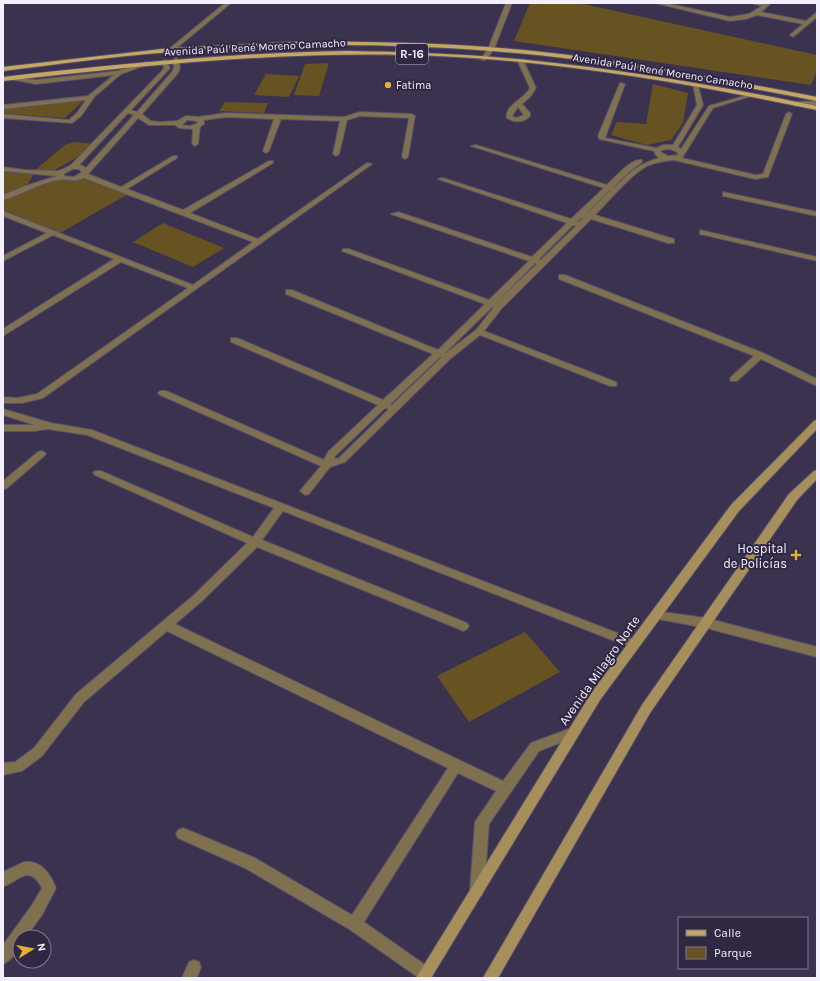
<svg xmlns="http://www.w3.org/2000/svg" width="820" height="981" font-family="Karla,sans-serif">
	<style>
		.green { fill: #675322 }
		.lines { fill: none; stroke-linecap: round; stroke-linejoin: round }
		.street-casing { stroke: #58506a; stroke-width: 2 }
		.secondary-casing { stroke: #58506a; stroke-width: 2 }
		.primary-casing { stroke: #58506a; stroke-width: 2 }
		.street { fill: #7f7050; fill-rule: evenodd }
		.secondary { fill: #a68f5b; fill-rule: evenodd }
		.primary { fill: #c5a763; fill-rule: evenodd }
		.poi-dot { fill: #e0b034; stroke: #302843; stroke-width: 1.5 }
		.labels { text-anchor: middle; stroke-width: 4; stroke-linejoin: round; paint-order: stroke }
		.far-street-label { font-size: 11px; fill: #f4f0ff; stroke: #302843 }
		.far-poi-label { font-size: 11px; fill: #f4f0ff; stroke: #302843; text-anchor: start }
		.shield { fill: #302843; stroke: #b9b4c7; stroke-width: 1 }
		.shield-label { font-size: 12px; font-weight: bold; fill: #f4f0ff }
		.poi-label { font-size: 13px; fill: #f4f0ff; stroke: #302843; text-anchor: end }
		.street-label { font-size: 13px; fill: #f4f0ff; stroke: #302843 }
	</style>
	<rect width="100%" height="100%" fill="#3a324e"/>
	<g class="green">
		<path d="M530,3H579L817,55V71L811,85L514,41Z"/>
		<path d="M329,63L319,96L294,95L305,64Z"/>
		<path d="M266,74L299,76L289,97L254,95Z"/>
		<path d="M653,84L688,93L683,123L671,140L647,145L611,135L617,122L646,124Z"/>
		<path d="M83,101L65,118L3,113V109Z"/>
		<path d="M225,102L268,103L264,113L219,111Z"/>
		<path d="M74,142L95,144L87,152L51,172L34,171L65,145Z"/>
		<path d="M3,169L29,172L33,175L28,184L3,196Z"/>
		<path d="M84,176L130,193L60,233L3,210V200C19,192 41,180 59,179C69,178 73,181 84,176Z"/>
		<path d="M163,223L224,248L193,267L133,242Z"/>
		<path d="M525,632L560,672L469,722L437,676Z"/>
	</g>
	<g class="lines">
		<g class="street-casing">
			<g id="street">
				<path d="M225,3H231L173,51H169V49Z"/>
				<path d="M506,3H512L494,49L486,60H482L481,59L488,49Z"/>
				<path d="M655,3H665L730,17L749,14L762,6L750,3H771L761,12L806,21L817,12V17L793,37L790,35L791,34L803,24L757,15L746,19L730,21Z"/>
				<path d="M176,58L179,60L180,68L178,73L142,114L151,121L160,122L177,121L186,116L198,117L226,113L344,117L360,112L412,114L415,116L408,157L405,159L402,157L409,118L360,116L347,120L339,154L336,156L333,154L340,121L281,119L269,151L266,153L263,151L274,119L226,117L204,120V124L200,127L198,144L195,146L192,144L193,129L179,128L175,125H149L138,118L88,174L121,187L173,156H177V158L127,189L183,210L269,161H273V163L190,213L258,239L367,163L372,164L43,398L22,403H3V397L17,398L37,394L188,288L121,262L3,336V329L114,259L53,235L3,261V256L47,233L3,216V211L193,285L253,242L84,178C73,183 68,178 59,180C39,183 22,195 3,200V195L25,186L57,176L3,171V167L26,170L59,171L71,165L162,71L164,68L161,61L166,60L170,68L131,110L137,112L172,72L174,68L173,60ZM128,113L134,115L86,168L83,166L79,165ZM187,120L196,121L198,123L190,126L182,125ZM73,169H79L82,172L74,177L64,176V174Z"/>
				<path d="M521,60L524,62L536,88L530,97L522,104L530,113V116C523,123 515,123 507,118C504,105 525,99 530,88L518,62ZM518,107L524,115L516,118L512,116Z"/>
				<path d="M146,62L151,63L121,74L95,96L81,116L72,123L3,118V114L69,120L77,113L86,100L3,109V105L88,96L114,75L36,84L9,79V77L36,80L118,71Z"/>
				<path d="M620,83L625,84L605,138L656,148L663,145H673L697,105L693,84L698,85L703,105L678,147L681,149L709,106L751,94V96L713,108L682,158L755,175L763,174L786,114L789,112L792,114L768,177L755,179L674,160C665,161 656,162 647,166C628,177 610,200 595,215L674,239V243H668L591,219L502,308L484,331L616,382L617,384L616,386H610L480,335L450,359L345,462L330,467L309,494L305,495L300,491L321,466L160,395L158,393L160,391H166L324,460L328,452L378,405L231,342V338H237L383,400L433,354L286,294V290H292L438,350L485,304L342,251L343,249H349L489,300L529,261L391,214L398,212L532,257L567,223L438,179L443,178L571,219L604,188L471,146L476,145L607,185C615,177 632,158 642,160V162C632,170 622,177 614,187H615C630,172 638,164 659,158L655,154L654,151L599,139L598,136ZM670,149L677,152L678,155L668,156L660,152L662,150ZM610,190H611L588,213H587ZM584,217L579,222L577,221ZM573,225L576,226L541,260L539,259ZM535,263L537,264L496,303ZM492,307H494L476,330L446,353H445ZM440,357H442L392,405L390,404ZM385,408L389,409L339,458L334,459L335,456Z"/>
				<path d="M817,101V105L795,106L792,104L795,102Z"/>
				<path d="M723,192L817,212V216L723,196Z"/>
				<path d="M700,230L817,257V261L700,234Z"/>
				<path d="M559,275H565L763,353L817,379V386L761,359L737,381H731L730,379L731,377L754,356L559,279Z"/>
				<path d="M3,409L51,423L92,430L638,641L640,644L638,647L634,649L630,647L283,511L262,540L467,623L469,626L467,629L463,631L459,629L257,547L202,601L175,624L503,781L531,743L574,727L578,728L580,732L578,736L539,751L489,824L484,890L482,895L477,897L472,895L470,890L475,822L496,791L458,773L364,922L431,969L433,974L432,978H419L349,929L245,868L178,838L176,834L178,830L183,828L255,858L352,915L448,768L167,631L84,702L42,756L22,771L3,775V763L15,762L34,748L76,694L194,595L247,543L95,475L93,473L95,471H101L253,537L274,508L87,435L48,429L34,431H3V425H35L3,415Z"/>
				<path d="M41,451L44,452L46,454L44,456L7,488L3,490V481L38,452Z"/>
				<path d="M656,611L706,618L817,647V657L706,628L652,618L650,615L652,612Z"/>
				<path d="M24,862C41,860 50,873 56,888L42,915L26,937H20C20,948 13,960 3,964V945L32,905L42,888C29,864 20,880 3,887V872Z"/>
				<path d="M194,960L199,962L201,967L197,978H182L189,962Z"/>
			</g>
		</g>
		<g class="secondary-casing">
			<g id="secondary">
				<path d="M817,420V429L739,511L600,700L431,978H416L592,692L731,505L814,421Z"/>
				<path d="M817,470V479L797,500L650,713L498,978H483L642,705L789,494L814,471Z"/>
			</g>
		</g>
		<g class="primary-casing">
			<g id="primary">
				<path d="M291,42C372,41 453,43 533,51C629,61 723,79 817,97V101C709,80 601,59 492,51C385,43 277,43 171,52C115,56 59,64 3,71V67L171,48Z"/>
				<path d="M348,51C408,52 467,54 527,60C624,70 721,86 817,106V110C681,82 544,58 405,55C270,52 137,66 3,81V77C118,64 232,53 348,51Z"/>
			</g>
		</g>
		<use href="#street" class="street"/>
		<use href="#secondary" class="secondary"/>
		<use href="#primary" class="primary"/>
	</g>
	<g class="poi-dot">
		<circle cx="388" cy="85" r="4"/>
		<path d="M794 549h4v4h4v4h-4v4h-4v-4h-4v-4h4z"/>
	</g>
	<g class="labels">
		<g class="far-street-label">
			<text transform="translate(255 47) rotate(-3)" y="4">Avenida Paúl René Moreno Camacho</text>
			<text transform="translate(663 71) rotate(9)" y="4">Avenida Paúl René Moreno Camacho</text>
		</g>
		<g class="far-poi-label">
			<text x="396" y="89">Fatima</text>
		</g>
		<rect class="shield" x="396" y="44" width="32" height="20" rx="3"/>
		<g class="shield-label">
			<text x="412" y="58">R-16</text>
		</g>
		<g class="poi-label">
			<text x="787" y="553">Hospital<tspan x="787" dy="15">de Policías</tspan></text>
		</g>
		<g class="street-label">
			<text transform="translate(599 670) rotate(-55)" y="5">Avenida Milagro Norte</text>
		</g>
	</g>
	<rect width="820" height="981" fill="none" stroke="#f4f0ff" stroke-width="8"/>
	<rect x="678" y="917" width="130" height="52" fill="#302843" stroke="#7e788e"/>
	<rect x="686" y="930" width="20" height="6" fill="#c5a763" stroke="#7e788e"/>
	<text x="714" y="937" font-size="12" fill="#f4f0ff">Calle</text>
	<rect x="686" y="947" width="20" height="12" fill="#675322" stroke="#7e788e"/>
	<text x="714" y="957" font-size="12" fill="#f4f0ff">Parque</text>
	<g transform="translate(32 949) rotate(79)"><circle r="19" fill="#302843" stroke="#7e788e"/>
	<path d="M0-3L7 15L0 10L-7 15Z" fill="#e0b034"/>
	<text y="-6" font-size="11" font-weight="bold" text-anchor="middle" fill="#f4f0ff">N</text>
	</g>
</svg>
